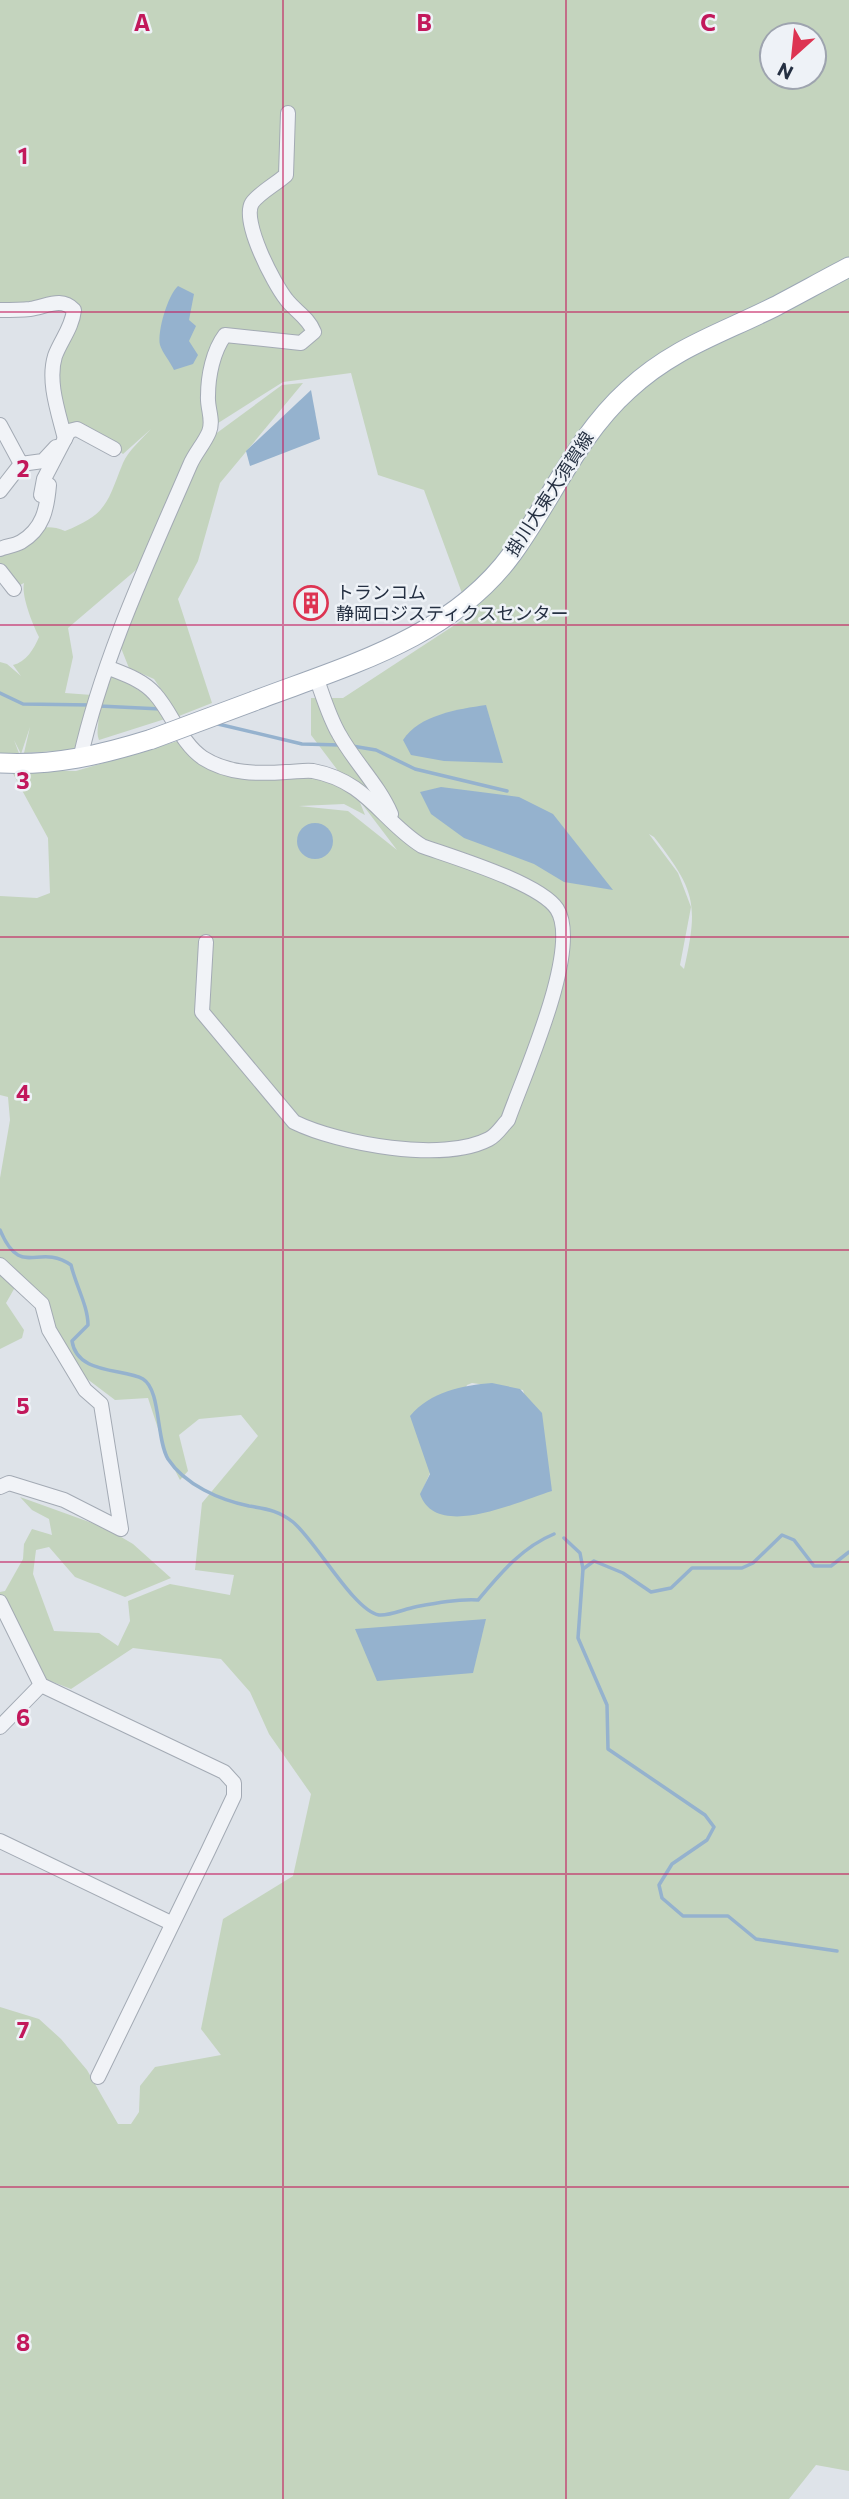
<svg xmlns="http://www.w3.org/2000/svg" width="849" height="2499" font-family="Commissioner,'Noto Sans JP',sans-serif">
	<style>
		.green { fill: #c4d4be; fill-rule: evenodd }
		.water { fill: #95b2ce }
		.lines { fill: none; stroke-linecap: round; stroke-linejoin: round }
		.stream { stroke: #95b2ce; stroke-width: 3.5 }
		.minor-casing { stroke: #a3aab4; stroke-width: 16 }
		.major-casing { stroke: #9ca7b6; stroke-width: 21 }
		.minor { stroke: #f1f3f7; stroke-width: 14 }
		.major { stroke: #fff; stroke-width: 19 }
		.major-bridge-casing { stroke: #9ca7b6; stroke-width: 21; stroke-linecap: butt }
		.major-bridge { stroke: #fff; stroke-width: 19 }
		.grid { fill: none; stroke: #c2185b; stroke-width: 2; stroke-opacity: 0.55 }
		.labels { text-anchor: middle; stroke-width: 5; stroke-linejoin: round; paint-order: stroke }
		.street-label { font-size: 18px; fill: #253042; stroke: #eef2f7 }
		.poi-label { font-size: 18px; fill: #253042; stroke: #eef2f7; text-anchor: start }
		.grid-label { font-size: 23px; text-anchor: middle; font-weight: bold; fill: #c2185b; stroke: #eef2f7; stroke-width: 5; stroke-linejoin: round; paint-order: stroke }
	</style>
	<rect width="100%" height="100%" fill="#dee3e9"/>
	<g class="green">
		<path d="M0,0H849V2471L816,2465L789,2499H0V2007L39,2019L61,2039L87,2070L118,2124H131L139,2112L140,2086L155,2067L221,2055L201,2029L223,1919L293,1876L311,1794L269,1734L250,1692L221,1659L133,1648L71,1689L45,1679L0,1597V1592L5,1591L23,1559L24,1544L32,1529L52,1535L49,1519L32,1510L20,1497L106,1528L133,1544L171,1578L125,1597L75,1577L49,1547L36,1550L33,1574L54,1631L99,1633L118,1646L130,1621L128,1601L170,1584L230,1595L234,1575L195,1570L202,1503L258,1436L241,1415L199,1419L179,1435L188,1471L180,1480L166,1453L148,1398L115,1400L78,1372L56,1342L48,1312L0,1265V1178L10,1120L8,1097L0,1095V896L37,898L50,893L48,838L11,770L76,771L178,741L240,773H319L348,784L311,735V698H343L470,615L424,490L378,475L351,373L283,382L204,432L150,558L68,628L73,657L65,693L92,695L74,750L24,753L30,727L21,754L14,740L20,756L0,755V662L7,664L21,676L13,665C26,662 34,649 39,637C33,625 21,596 24,583L16,587L0,571V549C23,536 39,520 65,531C108,514 107,502 123,463C128,451 142,439 151,429L123,454L90,429L69,423L61,407L57,362L73,330L66,304L0,309ZM772,35H814V77H772ZM359,800L397,850L348,811L299,806L344,804L365,815ZM649,834L654,837C695,890 699,903 684,969L680,965L691,907L678,873ZM472,1383L523,1390L552,1491L421,1494L467,1385Z"/>
		<path d="M303,383L220,483L198,561L178,599L212,703L179,716L154,679L129,668L121,648L144,584L210,438L282,385Z"/>
		<path d="M113,674L148,696L165,719L99,740C95,730 101,722 97,710Z"/>
		<path d="M0,1268L18,1282L6,1303L24,1330L22,1338L0,1349Z"/>
	</g>
	<g class="water">
		<path d="M178,286L194,294L189,320L196,326L189,341L198,355L193,364L174,370C171,363 162,352 160,345C157,331 168,295 178,286Z"/>
		<path d="M311,390L320,439L250,466L246,451Z"/>
		<path d="M486,705L503,763L444,761L411,755L403,740C419,715 458,709 486,705Z"/>
		<path d="M441,787L519,797L553,814L613,890L564,882L534,864L464,838L431,814L420,792Z"/>
		<circle cx="315" cy="841" r="18"/>
		<path d="M492,1383L520,1389L542,1413L552,1491C519,1501 436,1541 420,1494L430,1474L410,1416C430,1392 463,1385 492,1383Z"/>
		<path d="M486,1619L473,1673L377,1681L355,1629Z"/>
	</g>
	<g class="lines">
		<g class="stream">
			<path d="M0,693L23,704L91,705"/>
			<path d="M99,706L161,709"/>
			<path d="M218,724L302,744L341,745"/>
			<path d="M352,746L376,750L415,769L507,791"/>
			<path d="M0,1230C21,1280 38,1242 71,1265C76,1286 88,1306 88,1325L72,1341C77,1375 124,1368 143,1379C161,1390 156,1439 168,1459C185,1485 220,1500 249,1506C266,1509 278,1510 293,1522C316,1541 354,1611 379,1615C389,1616 405,1609 415,1607C436,1603 456,1599 478,1600C500,1574 522,1547 554,1534"/>
			<path d="M564,1538L580,1553L583,1569L578,1638L607,1705L608,1749L705,1815L714,1827L707,1840L672,1864L659,1885L662,1898L683,1916H728L756,1939L837,1951"/>
			<path d="M583,1569L594,1561L623,1573L651,1592L671,1588L692,1568H742L753,1563L782,1535L794,1540L814,1566H831L849,1552"/>
		</g>
		<g class="minor-casing">
			<g id="minor">
				<path d="M0,310C10,310 20,310 30,309C46,307 61,296 74,310C72,328 61,340 55,356C47,382 59,414 65,439"/>
				<path d="M0,425L21,464L43,461L56,447"/>
				<path d="M0,491L21,464"/>
				<path d="M41,495L44,479L69,431L77,429L114,449"/>
				<path d="M0,549C6,546 14,546 21,542C43,529 47,509 49,485"/>
				<path d="M0,571L14,589"/>
				<path d="M109,668C124,674 143,680 155,694C173,714 180,742 203,758C228,774 258,774 286,772C294,772 305,770 313,771C367,781 382,821 422,846C453,857 540,883 557,909C582,948 523,1077 508,1120C502,1126 497,1135 489,1139C443,1163 339,1144 294,1122L202,1012L206,942"/>
				<path d="M316,677C323,696 329,717 339,734C355,763 378,784 391,814"/>
				<path d="M80,759C103,657 149,560 190,465C195,453 204,444 209,432C214,420 207,408 208,396C208,376 213,351 225,335L301,343L314,332C308,317 295,311 286,299C274,284 241,221 252,203C259,193 276,184 286,175L288,113"/>
				<path d="M0,1265L42,1304L49,1330L85,1390L101,1404L121,1529L64,1500L9,1483L0,1487"/>
				<path d="M0,1602L41,1685L224,1772L234,1783V1796L208,1851L98,2077"/>
				<path d="M0,1727L41,1685"/>
				<path d="M0,1841L171,1923"/>
			</g>
		</g>
		<g class="major-casing">
			<g id="major">
				<path d="M254,701C346,666 451,638 512,554C552,499 577,436 628,390C673,348 720,334 774,307C799,294 824,280 849,267"/>
				<path d="M0,763C54,766 101,755 152,739"/>
			</g>
		</g>
		<use href="#minor" class="minor"/>
		<use href="#major" class="major"/>
		<g class="major-bridge-casing">
			<path id="major-bridge" d="M152,739L254,701"/>
		</g>
		<use href="#major-bridge" class="major-bridge"/>
	</g>
	<path class="grid" d="M283,0V2499M566,0V2499M0,312H849M0,625H849M0,937H849M0,1250H849M0,1562H849M0,1874H849M0,2187H849"/>
	<defs>
		<g id="building-ring" transform="scale(1.75)"><circle r="9.5" fill="#eef2f7" stroke="#dd3452" stroke-width="1.5"/><path d="M-4-6H4V6H1V3H-1V6H-4ZM-2.5-4.3h1.7v1.8h-1.7ZM.8-4.3h1.7v1.8H.8ZM-2.5-1h1.7V.8h-1.7ZM.8-1h1.7V.8H.8Z" fill="#dd3452"/></g>
	</defs>
	<g fill-rule="evenodd">
		<use href="#building-ring" x="311" y="603"/>
	</g>
	<g class="labels">
		<g class="street-label">
			<text transform="translate(550 494) rotate(-57)" y="6">掛川大東大須賀線</text>
		</g>
		<g class="poi-label">
			<text x="336" y="599">トランコム<tspan x="336" dy="21">静岡ロジスティクスセンター</tspan></text>
		</g>
	</g>
	<g class="grid-label">
		<text x="142" y="31">A</text>
		<text x="424" y="31">B</text>
		<text x="708" y="31">C</text>
		<text x="23" y="164">1</text>
		<text x="23" y="477">2</text>
		<text x="23" y="789">3</text>
		<text x="23" y="1101">4</text>
		<text x="23" y="1414">5</text>
		<text x="23" y="1726">6</text>
		<text x="23" y="2038">7</text>
		<text x="23" y="2351">8</text>
	</g>
	<g transform="translate(793 56) rotate(207)"><circle r="33" fill="#eef2f7" stroke="#9ea4af" stroke-width="2"/>
	<path d="M0-5L12 26L0 18L-12 26Z" fill="#dd3452"/>
	<text y="-10" font-size="19" font-weight="bold" text-anchor="middle" fill="#253042">N</text>
	</g>
</svg>
